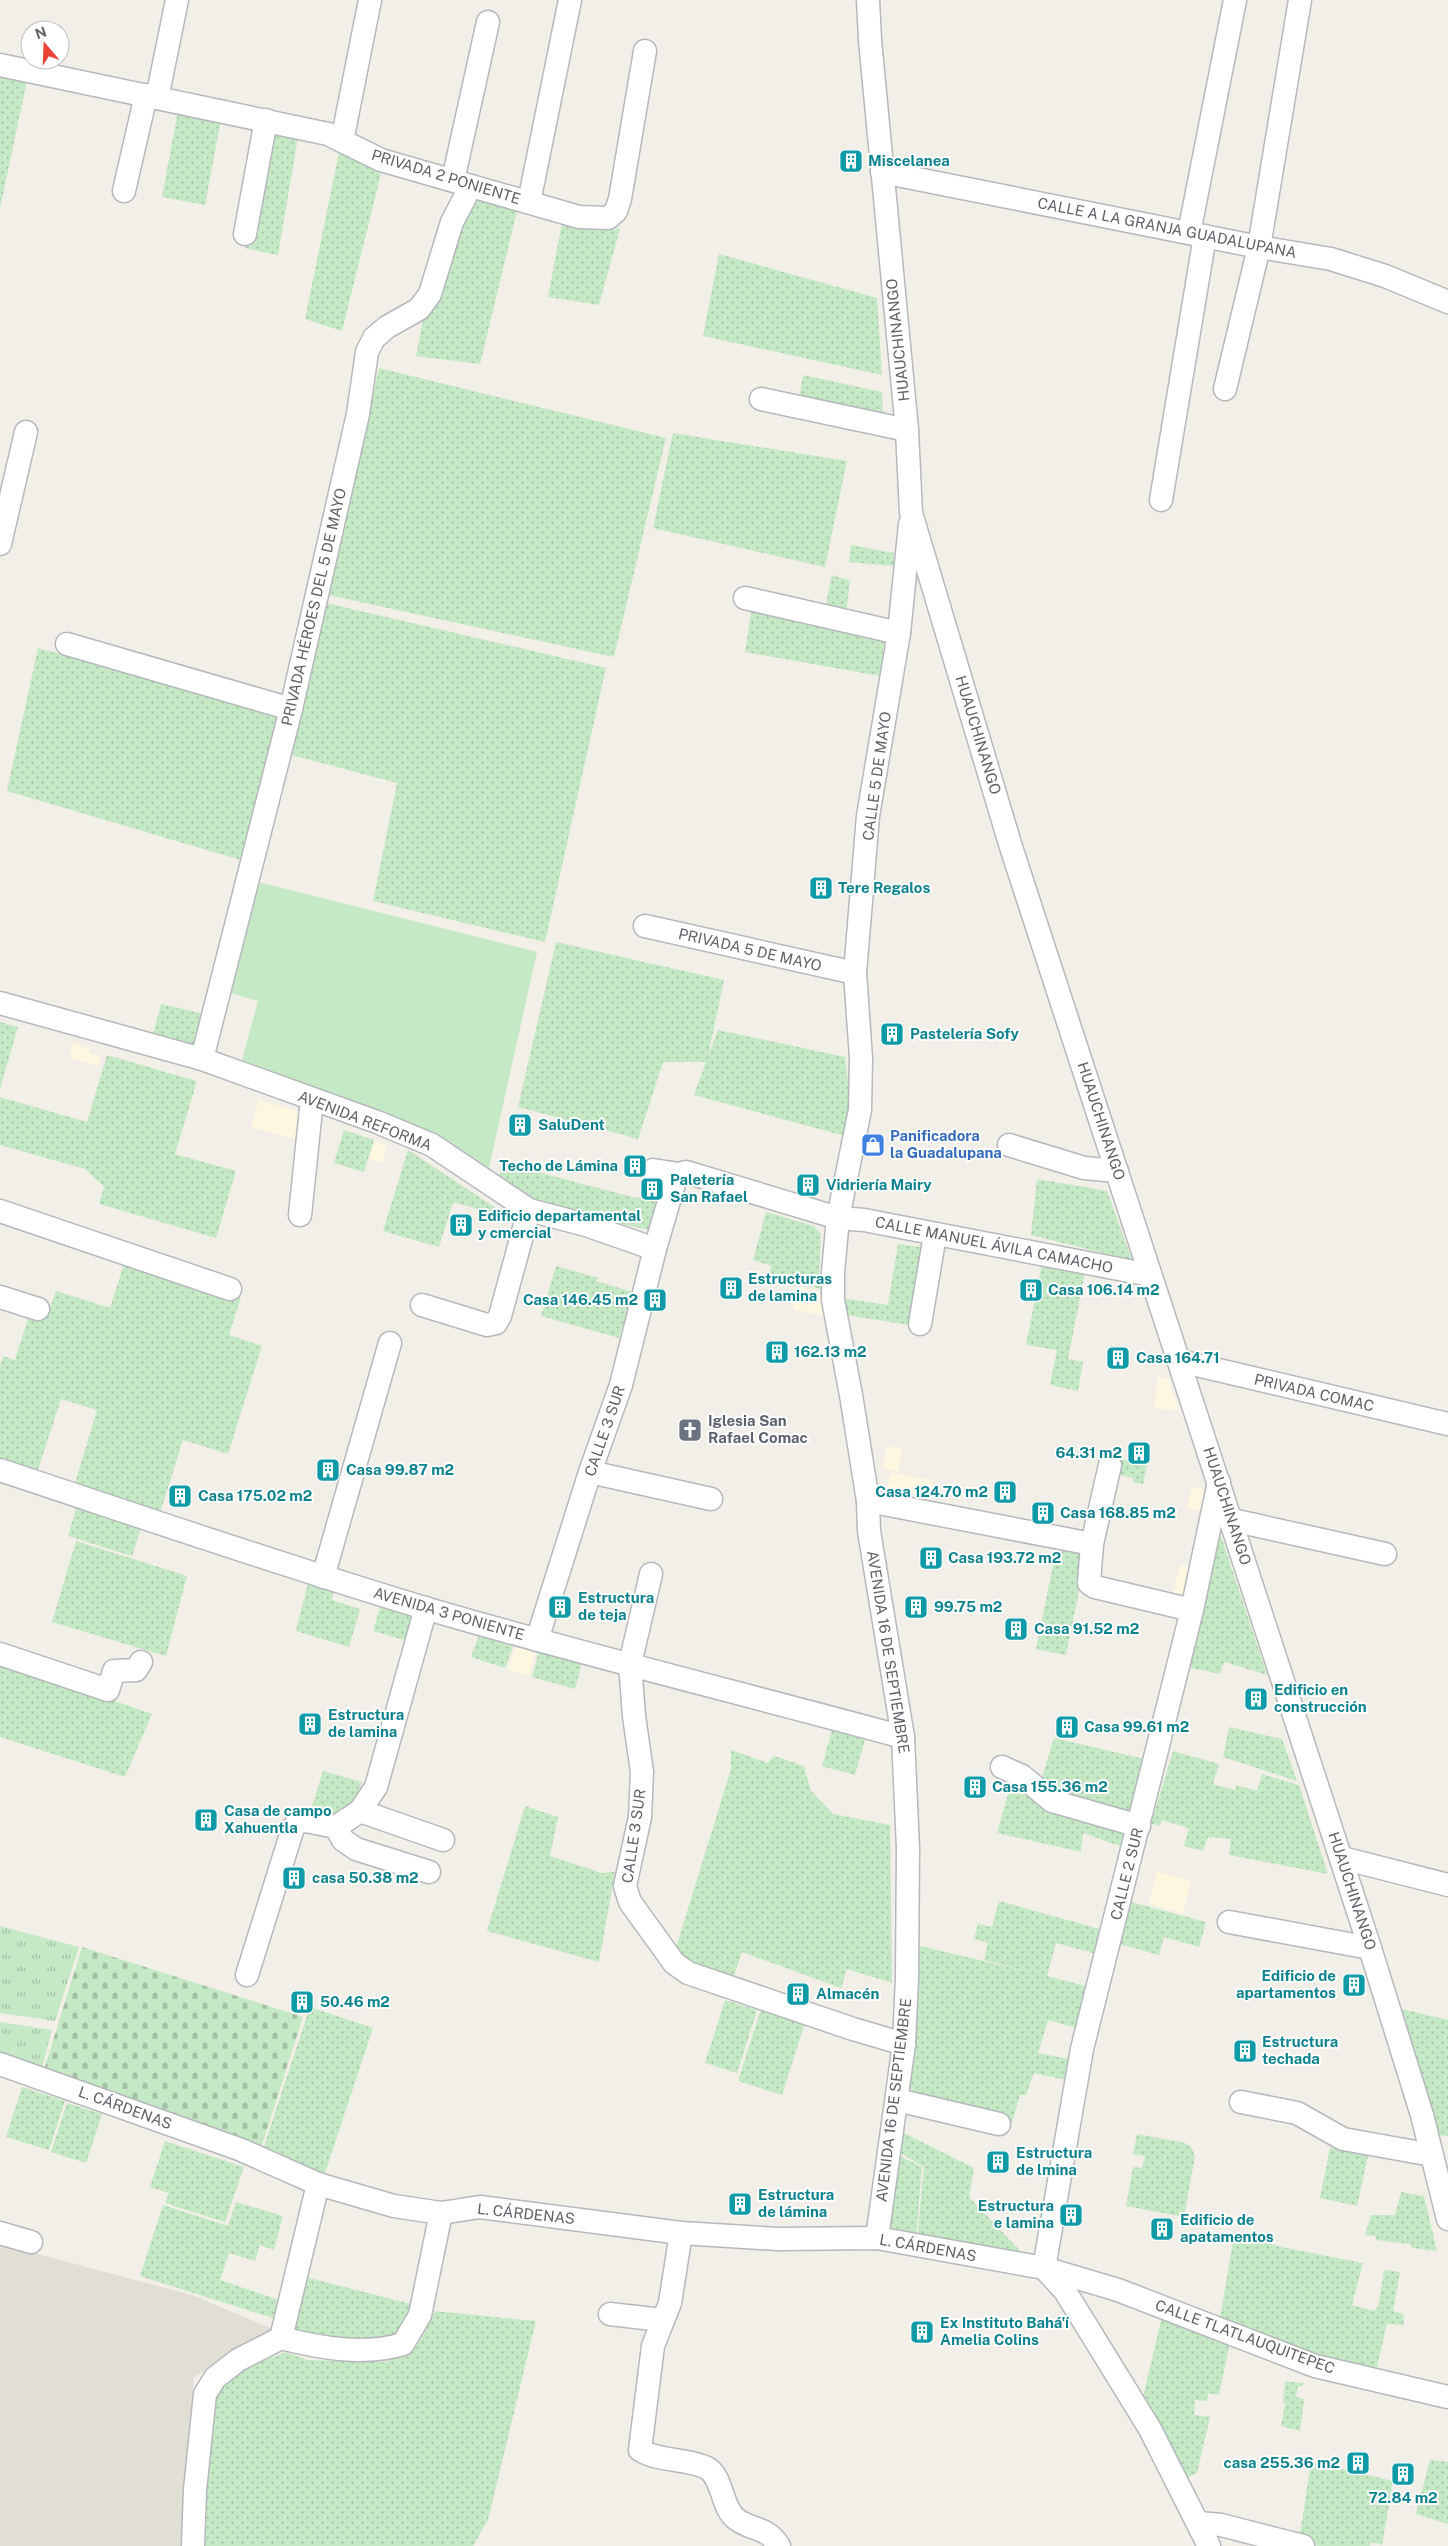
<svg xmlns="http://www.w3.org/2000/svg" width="1448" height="2546" font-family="'Public Sans',sans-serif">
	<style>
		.commercial { fill: #fef7e0 }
		.education { fill: #e1ded6 }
		.grass { fill: url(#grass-dots) }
		.cemetery { fill: url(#cemetery-stones) }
		.park { fill: url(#park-tufts) }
		.garden { fill: #c5e8c5 }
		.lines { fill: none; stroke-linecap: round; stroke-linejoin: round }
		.minor-casing { stroke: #b5b8bc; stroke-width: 25 }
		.minor { stroke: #fff; stroke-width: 22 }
		.labels { text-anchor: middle; stroke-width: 4; stroke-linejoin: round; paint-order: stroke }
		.culture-label { font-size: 15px; font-weight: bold; fill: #0d838f; stroke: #fff; text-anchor: start }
		.street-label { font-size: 15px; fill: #5f6368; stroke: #fff }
		.shop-label { font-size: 15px; font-weight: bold; fill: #366cbe; stroke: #fff; text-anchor: start }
		.worship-label { font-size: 15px; font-weight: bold; fill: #5b616d; stroke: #fff; text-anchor: start }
	</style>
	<defs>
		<pattern id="grass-dots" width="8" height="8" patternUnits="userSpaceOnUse" patternTransform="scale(1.25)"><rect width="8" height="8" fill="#c5e8c5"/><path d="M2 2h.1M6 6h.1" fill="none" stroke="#a3c0a4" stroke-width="1.8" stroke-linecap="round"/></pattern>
		<pattern id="cemetery-stones" width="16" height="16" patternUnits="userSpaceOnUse" patternTransform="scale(1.25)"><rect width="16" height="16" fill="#c5e8c5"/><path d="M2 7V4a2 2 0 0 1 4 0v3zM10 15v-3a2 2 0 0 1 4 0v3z" fill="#a3c0a4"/></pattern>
		<pattern id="park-tufts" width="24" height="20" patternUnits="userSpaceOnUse" patternTransform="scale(1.25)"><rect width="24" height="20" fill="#c5e8c5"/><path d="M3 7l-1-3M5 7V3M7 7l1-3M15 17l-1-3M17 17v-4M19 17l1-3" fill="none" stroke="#a3c0a4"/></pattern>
	</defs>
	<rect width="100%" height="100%" fill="#f1efe8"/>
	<g class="commercial">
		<path d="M73,1043L90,1048L89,1053L101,1057L98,1066L69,1057Z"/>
		<path d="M259,1100L307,1114L299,1140L251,1127Z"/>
		<path d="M375,1141L387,1145L382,1163L369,1159Z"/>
		<path d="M799,1287L822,1292L819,1304L825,1305L822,1316L793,1309Z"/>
		<path d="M1158,1377L1168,1378L1179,1411L1154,1408Z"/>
		<path d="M887,1446L902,1449L898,1471L883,1469Z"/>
		<path d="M891,1473L933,1480L927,1507L916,1505L918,1494L887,1489Z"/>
		<path d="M1192,1487L1204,1490L1200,1511L1187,1509Z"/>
		<path d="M1180,1565L1190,1567L1182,1602L1171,1600Z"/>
		<path d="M515,1646L535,1652L529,1676L508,1670Z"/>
		<path d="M1157,1872L1191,1880L1183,1913L1149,1904Z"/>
	</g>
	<path class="education" d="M0,2244L192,2295L278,2331L194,2377L181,2546H0Z"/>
	<g class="grass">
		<path d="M0,76L27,81L0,208Z"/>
		<path d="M178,111L221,119L205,205L162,197Z"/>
		<path d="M272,130L298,137L278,255L245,248Z"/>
		<path d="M339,152L381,174L342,331L305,319Z"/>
		<path d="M473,196L518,207L480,364L416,356L424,316Z"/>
		<path d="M562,223L620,229L599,305L548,297Z"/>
		<path d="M719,254L877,298L882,375L703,336Z"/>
		<path d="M379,368L666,438L614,657L328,595Z"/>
		<path d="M803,375L882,392L883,418L799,401Z"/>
		<path d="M673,433L847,461L825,567L653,528Z"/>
		<path d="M851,545L894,553V566L849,562Z"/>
		<path d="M832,575L850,581L846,614L825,608Z"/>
		<path d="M326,603L606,668L545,942L373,901L397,783L288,754Z"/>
		<path d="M752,607L885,636L880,676L745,652Z"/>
		<path d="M38,648L282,716L244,861L7,791Z"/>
		<path d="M556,942L724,980L708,1056L718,1030L845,1057L851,1107L845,1136L694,1095L706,1062H663L638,1139L518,1107Z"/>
		<path d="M161,1004L209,1015L199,1053L152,1038Z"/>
		<path d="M0,1022L18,1027L0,1089Z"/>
		<path d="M107,1055L197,1081L175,1154L236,1171L216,1238L99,1204L104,1187L85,1169L0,1145V1097L87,1122Z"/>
		<path d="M344,1130L374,1140L364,1172L334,1163Z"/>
		<path d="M408,1150L514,1220L453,1202L439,1247L383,1231Z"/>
		<path d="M503,1163L632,1197L662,1202L649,1230L533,1205L497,1181Z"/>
		<path d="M1037,1179L1107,1191L1132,1260L1031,1235Z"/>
		<path d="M766,1212L814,1226L821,1234L819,1279L821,1289L797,1282L796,1286L768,1278L772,1266L753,1260Z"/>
		<path d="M898,1244L928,1248L916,1326L839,1314L841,1298L888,1305Z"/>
		<path d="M125,1261L241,1297L229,1335L262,1346L228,1454L183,1440L159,1516L73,1490L97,1410L61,1399L37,1473L0,1462V1367L3,1356L15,1360L30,1312L47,1317L56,1291L110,1308Z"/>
		<path d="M1042,1264L1085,1272L1068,1359L1083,1362L1078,1391L1050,1385L1057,1350L1026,1345Z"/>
		<path d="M556,1266L598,1278L596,1281L633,1292L619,1338L541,1316Z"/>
		<path d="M1115,1458L1147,1464L1143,1484L1133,1482V1478L1112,1473Z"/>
		<path d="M78,1501L143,1521L132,1556L68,1536Z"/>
		<path d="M1216,1521L1267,1675L1224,1662L1220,1674L1186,1667Z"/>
		<path d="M76,1541L187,1576L166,1656L52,1622Z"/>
		<path d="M1058,1541L1088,1547L1066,1655L1036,1649Z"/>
		<path d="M309,1579L335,1587L332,1600L360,1609L349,1647L296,1631Z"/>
		<path d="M381,1604L415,1613L408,1641L373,1631Z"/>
		<path d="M479,1635L513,1647L505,1668L471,1657Z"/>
		<path d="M539,1651L582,1663L575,1689L532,1677Z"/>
		<path d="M0,1661L152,1714L125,1777L0,1737Z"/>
		<path d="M1229,1727L1282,1739L1297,1781L1223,1757Z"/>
		<path d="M832,1730L865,1740L855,1775L822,1766Z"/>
		<path d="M1054,1738L1144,1759L1128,1819L1039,1787Z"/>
		<path d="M731,1750L768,1763L774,1756L804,1766L811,1791L833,1814L890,1825L892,1983L847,1969L841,1988L742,1952L732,1982L674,1954L731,1769Z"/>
		<path d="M1173,1751L1219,1764L1213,1784L1235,1790L1236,1785L1257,1791L1262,1774L1299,1785L1328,1874L1229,1855L1231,1839L1208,1837L1203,1851L1184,1846L1189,1828L1162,1820L1160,1826L1151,1824Z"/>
		<path d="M323,1771L362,1782L355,1800L337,1818L310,1813Z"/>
		<path d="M1013,1776L1125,1826L1120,1846L1083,1833L1081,1852L997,1833Z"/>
		<path d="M525,1806L558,1817L550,1856L602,1873L615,1872L599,1962L487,1931Z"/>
		<path d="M999,1901L1103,1930L1096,1954L1056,1943L1047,1976L1086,1986L1076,2028L1048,2020L1038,2053L1069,2059L1066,2080L1034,2073L1026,2095H1020L1012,2123L902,2097L912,1944L1038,1974L984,1960L988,1943L974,1939L978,1924L992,1927Z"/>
		<path d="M1127,1901L1206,1922L1199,1947L1164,1937L1159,1955L1116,1943Z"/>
		<path d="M725,2000L757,2010L737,2073L705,2063Z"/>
		<path d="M310,2007L373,2028L325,2173L262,2152Z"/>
		<path d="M761,2009L805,2023L782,2095L738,2081Z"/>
		<path d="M1402,2009L1448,2020V2136L1437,2135Z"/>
		<path d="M22,2087L65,2101L49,2150L6,2137Z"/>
		<path d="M67,2103L102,2114L86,2163L51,2152Z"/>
		<path d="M900,2131L974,2168L969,2197L1027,2258L917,2239L924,2167L895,2150Z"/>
		<path d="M1137,2134L1185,2143L1191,2147L1195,2156L1184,2217L1126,2206L1133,2167L1142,2168L1145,2156L1133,2154Z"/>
		<path d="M165,2141L244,2167L225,2222L165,2203L169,2193L150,2187Z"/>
		<path d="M1330,2148L1368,2156L1357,2206L1320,2198Z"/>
		<path d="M892,2152L922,2167L916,2237L883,2232Z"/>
		<path d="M1401,2192L1424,2196L1437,2251L1412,2248L1410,2244L1376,2240V2236L1365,2235L1371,2215H1395Z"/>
		<path d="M236,2202L283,2216L274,2250L260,2245L255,2261L229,2253L220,2280L279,2300L273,2318L140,2276L163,2205L228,2226Z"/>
		<path d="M1234,2235L1291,2249L1363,2263L1352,2305L1374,2311L1378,2307L1384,2270L1400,2272L1393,2311L1403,2314L1404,2325L1387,2324L1375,2375L1219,2325Z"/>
		<path d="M302,2276L415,2305L401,2342L287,2335Z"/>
		<path d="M435,2311L536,2321L488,2520L473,2546H203C205,2514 204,2408 223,2387C239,2369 263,2361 286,2352L307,2360L386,2362L418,2345Z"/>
		<path d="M1161,2320L1230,2342L1219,2395L1208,2393L1207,2401L1195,2400L1194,2415L1210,2417L1197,2473L1183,2480L1141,2406Z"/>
		<path d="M1285,2381L1303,2383V2386H1298L1296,2397L1304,2399L1300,2431L1281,2426L1285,2403H1283Z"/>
		<path d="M1430,2460L1448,2462V2524L1416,2514Z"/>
		<path d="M1311,2462L1393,2481L1382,2545L1371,2542L1370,2546H1319L1299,2541Z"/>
	</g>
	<path class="cemetery" d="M82,1947L303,2017L260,2151L42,2076Z"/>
	<g class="park">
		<path d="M0,1926L79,1947L55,2021L0,2013Z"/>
		<path d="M0,2022L52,2030L40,2075L0,2060Z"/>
	</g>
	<path class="garden" d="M254,881L537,952L488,1172L444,1139L242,1060L258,1001L231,993Z"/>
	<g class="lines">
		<g class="minor-casing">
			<g id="minor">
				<path d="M868,0L870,40L907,430L911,513L1011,847L1370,1948L1422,2115L1448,2219"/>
				<path d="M0,65L328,134L381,160L579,217L608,218L616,211L620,199L645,51"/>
				<path d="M157,98L177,0"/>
				<path d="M342,141L370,0"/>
				<path d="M882,172L1259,247L1331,259L1385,276L1448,302"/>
				<path d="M453,180L488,22"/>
				<path d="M124,191L146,95"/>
				<path d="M529,202L570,0"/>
				<path d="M1189,233L1235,0"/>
				<path d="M245,234L266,120"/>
				<path d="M1225,389L1259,247L1300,0"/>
				<path d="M761,399L907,430"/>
				<path d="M1161,500L1205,236"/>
				<path d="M0,544L26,432"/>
				<path d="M745,598L899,633"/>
				<path d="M67,644L291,709"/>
				<path d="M645,926L855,973"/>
				<path d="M0,1003L202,1059L377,1122L432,1145L529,1210L586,1225L655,1249"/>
				<path d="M202,1059L291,709L358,414L367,352L374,338L387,327L419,309L430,294L452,222L471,186"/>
				<path d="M1009,1145L1084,1168L1117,1171"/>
				<path d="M653,1170L679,1174L686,1172L838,1218L864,1220L1150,1275"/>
				<path d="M0,1211L230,1289"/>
				<path d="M300,1215L312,1099"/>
				<path d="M0,1297L38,1309"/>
				<path d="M422,1305L487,1325L496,1323L500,1316L529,1210"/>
				<path d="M920,1324L935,1235"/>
				<path d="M1180,1361L1448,1424"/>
				<path d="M1110,1465L1092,1544L1089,1583L1095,1587L1192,1610"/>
				<path d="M0,1470C142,1517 284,1566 428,1609C585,1655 745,1694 903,1737"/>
				<path d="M590,1472L711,1499"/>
				<path d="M868,1501L1092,1544"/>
				<path d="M1232,1520L1385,1554"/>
				<path d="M651,1574L630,1664L634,1716L642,1772L640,1817L625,1886L630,1902L674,1963L688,1973L853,2029L904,2044"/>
				<path d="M323,1577L390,1343"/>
				<path d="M537,1640L590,1472L621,1385L655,1249L676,1177L679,1174"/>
				<path d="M0,1654L108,1690L114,1671L136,1670L141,1662"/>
				<path d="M1002,1767L1022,1776L1052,1801L1139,1826"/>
				<path d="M360,1811L443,1840"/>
				<path d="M336,1827L343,1840L356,1849L429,1872"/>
				<path d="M1342,1858L1448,1885"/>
				<path d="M1229,1922L1370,1948"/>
				<path d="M247,1975L293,1828L297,1822L306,1821L336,1827L360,1811L376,1787L426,1608"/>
				<path d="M0,2064L239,2149L318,2184L394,2206L441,2213L480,2207L681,2233L778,2239L877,2238L1044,2268L1118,2290L1315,2366L1448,2397"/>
				<path d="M897,2100L999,2124"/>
				<path d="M1241,2102L1297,2113L1343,2139L1432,2155"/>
				<path d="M318,2184L281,2338C320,2348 365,2356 403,2344L420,2315L441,2213"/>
				<path d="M0,2233L31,2242"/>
				<path d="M681,2233L670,2303L653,2346L640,2450C659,2462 688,2458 707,2468C723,2477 721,2506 735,2518C750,2531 766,2525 779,2546"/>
				<path d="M877,2238L904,2044L907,1978L908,1848L903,1737L869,1531L868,1501L851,1395L833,1300V1272L838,1218L860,1110L861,1058L855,973L868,816L899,633L910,524"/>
				<path d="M1044,2268L1082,2049L1192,1610L1219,1482"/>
				<path d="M1045,2269L1065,2291L1150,2429L1209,2546"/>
				<path d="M610,2314L662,2320"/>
				<path d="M1199,2523L1221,2525L1303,2546"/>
				<path d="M193,2546L195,2490L205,2394L215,2378L238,2360L281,2338"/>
			</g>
		</g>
		<use href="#minor" class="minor"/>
	</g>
	<defs>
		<g id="building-square" transform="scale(1.25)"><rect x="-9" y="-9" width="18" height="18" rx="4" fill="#0f9aa8" stroke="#fff"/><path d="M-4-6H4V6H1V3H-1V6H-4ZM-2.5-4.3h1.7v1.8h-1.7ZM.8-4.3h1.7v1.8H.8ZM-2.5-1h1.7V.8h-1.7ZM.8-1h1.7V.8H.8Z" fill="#fff"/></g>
		<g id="shop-square" transform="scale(1.25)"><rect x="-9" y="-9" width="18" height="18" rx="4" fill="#3f7fe0" stroke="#fff"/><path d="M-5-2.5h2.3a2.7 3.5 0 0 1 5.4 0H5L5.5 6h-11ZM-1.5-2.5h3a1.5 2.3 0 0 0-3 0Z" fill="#fff"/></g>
		<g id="church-square" transform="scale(1.25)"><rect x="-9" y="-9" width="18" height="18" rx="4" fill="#6b7280" stroke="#fff"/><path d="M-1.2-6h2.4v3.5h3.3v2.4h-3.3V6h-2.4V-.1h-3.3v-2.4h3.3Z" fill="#fff"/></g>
	</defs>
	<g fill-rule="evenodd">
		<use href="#building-square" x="851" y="161"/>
		<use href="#building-square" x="821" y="888"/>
		<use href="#building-square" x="892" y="1034"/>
		<use href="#building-square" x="520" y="1125"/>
		<use href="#shop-square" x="873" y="1145"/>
		<use href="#building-square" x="635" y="1166"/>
		<use href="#building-square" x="808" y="1185"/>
		<use href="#building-square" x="652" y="1189"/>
		<use href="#building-square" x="461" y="1225"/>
		<use href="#building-square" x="731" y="1288"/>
		<use href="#building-square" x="1031" y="1290"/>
		<use href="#building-square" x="655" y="1300"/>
		<use href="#building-square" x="777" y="1352"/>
		<use href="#building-square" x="1118" y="1358"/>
		<use href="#church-square" x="690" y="1430"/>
		<use href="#building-square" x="1139" y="1453"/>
		<use href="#building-square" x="328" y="1470"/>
		<use href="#building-square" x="1005" y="1492"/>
		<use href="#building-square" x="180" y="1496"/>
		<use href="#building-square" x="1043" y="1513"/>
		<use href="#building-square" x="931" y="1558"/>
		<use href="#building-square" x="560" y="1607"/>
		<use href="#building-square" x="916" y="1607"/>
		<use href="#building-square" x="1016" y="1629"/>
		<use href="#building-square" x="1256" y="1699"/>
		<use href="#building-square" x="310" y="1724"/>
		<use href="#building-square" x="1067" y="1727"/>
		<use href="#building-square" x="975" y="1787"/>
		<use href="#building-square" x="206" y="1820"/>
		<use href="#building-square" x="294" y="1878"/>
		<use href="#building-square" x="1354" y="1985"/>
		<use href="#building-square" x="798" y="1994"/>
		<use href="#building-square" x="302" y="2002"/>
		<use href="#building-square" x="1245" y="2051"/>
		<use href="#building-square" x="998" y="2162"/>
		<use href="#building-square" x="740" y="2204"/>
		<use href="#building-square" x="1071" y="2215"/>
		<use href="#building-square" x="1162" y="2229"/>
		<use href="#building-square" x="922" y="2332"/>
		<use href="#building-square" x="1358" y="2463"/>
		<use href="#building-square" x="1403" y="2474"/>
	</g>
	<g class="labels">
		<g class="culture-label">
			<text x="868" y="166">Miscelanea</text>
			<text x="838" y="893">Tere Regalos</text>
			<text x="910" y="1039">Pastelería Sofy</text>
			<text x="538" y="1130">SaluDent</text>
			<text x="618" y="1171" text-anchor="end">Techo de Lámina</text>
			<text x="670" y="1185">Paletería<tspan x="670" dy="17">San Rafael</tspan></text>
			<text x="826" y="1190">Vidriería Mairy</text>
			<text x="478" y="1221">Edificio departamental<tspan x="478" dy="17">y cmercial</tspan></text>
			<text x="748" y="1284">Estructuras<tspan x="748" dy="17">de lamina</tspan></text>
			<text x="1048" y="1295">Casa 106.14 m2</text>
			<text x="638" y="1305" text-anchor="end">Casa 146.45 m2</text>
			<text x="794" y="1357">162.13 m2</text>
			<text x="1136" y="1363">Casa 164.71</text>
			<text x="1122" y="1458" text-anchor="end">64.31 m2</text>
			<text x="346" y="1475">Casa 99.87 m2</text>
			<text x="988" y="1497" text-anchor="end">Casa 124.70 m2</text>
			<text x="198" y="1501">Casa 175.02 m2</text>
			<text x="1060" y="1518">Casa 168.85 m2</text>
			<text x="948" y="1563">Casa 193.72 m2</text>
			<text x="578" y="1603">Estructura<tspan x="578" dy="17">de teja</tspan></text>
			<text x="934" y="1612">99.75 m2</text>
			<text x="1034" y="1634">Casa 91.52 m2</text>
			<text x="1274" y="1695">Edificio en<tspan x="1274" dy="17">construcción</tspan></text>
			<text x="328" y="1720">Estructura<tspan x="328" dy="17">de lamina</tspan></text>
			<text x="1084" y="1732">Casa 99.61 m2</text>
			<text x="992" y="1792">Casa 155.36 m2</text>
			<text x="224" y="1816">Casa de campo<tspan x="224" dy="17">Xahuentla</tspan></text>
			<text x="312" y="1883">casa 50.38 m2</text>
			<text x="1336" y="1981" text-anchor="end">Edificio de<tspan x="1336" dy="17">apartamentos</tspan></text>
			<text x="816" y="1999">Almacén</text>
			<text x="320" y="2007">50.46 m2</text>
			<text x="1262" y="2047">Estructura<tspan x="1262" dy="17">techada</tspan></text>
			<text x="1016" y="2158">Estructura<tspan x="1016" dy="17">de lmina</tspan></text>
			<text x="758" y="2200">Estructura<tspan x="758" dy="17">de lámina</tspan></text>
			<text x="1054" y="2211" text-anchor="end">Estructura<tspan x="1054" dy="17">e lamina</tspan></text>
			<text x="1180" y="2225">Edificio de<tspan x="1180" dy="17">apatamentos</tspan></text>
			<text x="940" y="2328">Ex Instituto Bahá'í<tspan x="940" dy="17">Amelia Colins</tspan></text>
			<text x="1340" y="2468" text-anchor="end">casa 255.36 m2</text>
			<text x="1403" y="2503" text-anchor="middle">72.84 m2</text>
		</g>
		<g class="street-label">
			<text transform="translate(446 177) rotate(17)" y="5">PRIVADA 2 PONIENTE</text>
			<text transform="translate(1167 228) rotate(11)" y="5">CALLE A LA GRANJA GUADALUPANA</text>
			<text transform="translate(898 340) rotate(-96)" y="5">HUAUCHINANGO</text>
			<text transform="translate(314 607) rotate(-77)" y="5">PRIVADA HÉROES DEL 5 DE MAYO</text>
			<text transform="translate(978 735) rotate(73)" y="5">HUAUCHINANGO</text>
			<text transform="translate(877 776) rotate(-82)" y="5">CALLE 5 DE MAYO</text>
			<text transform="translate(750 950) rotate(13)" y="5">PRIVADA 5 DE MAYO</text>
			<text transform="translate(365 1121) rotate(21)" y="5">AVENIDA REFORMA</text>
			<text transform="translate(1101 1121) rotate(72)" y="5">HUAUCHINANGO</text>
			<text transform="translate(994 1245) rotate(11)" y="5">CALLE MANUEL ÁVILA CAMACHO</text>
			<text transform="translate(1314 1393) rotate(13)" y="5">PRIVADA COMAC</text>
			<text transform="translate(605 1431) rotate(-71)" y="5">CALLE 3 SUR</text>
			<text transform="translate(1227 1506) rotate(72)" y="5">HUAUCHINANGO</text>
			<text transform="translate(449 1614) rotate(16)" y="5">AVENIDA 3 PONIENTE</text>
			<text transform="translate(888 1652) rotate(81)" y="5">AVENIDA 16 DE SEPTIEMBRE</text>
			<text transform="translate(634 1836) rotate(-82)" y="5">CALLE 3 SUR</text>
			<text transform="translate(1127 1874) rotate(-76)" y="5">CALLE 2 SUR</text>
			<text transform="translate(1352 1891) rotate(72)" y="5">HUAUCHINANGO</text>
			<text transform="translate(894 2100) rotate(-83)" y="5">AVENIDA 16 DE SEPTIEMBRE</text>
			<text transform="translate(125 2108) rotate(20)" y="5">L. CÁRDENAS</text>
			<text transform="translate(526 2214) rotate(6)" y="5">L. CÁRDENAS</text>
			<text transform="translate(928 2248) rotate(10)" y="5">L. CÁRDENAS</text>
			<text transform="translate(1245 2337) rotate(20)" y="5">CALLE TLATLAUQUITEPEC</text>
		</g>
		<g class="shop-label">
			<text x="890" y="1141">Panificadora<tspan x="890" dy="17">la Guadalupana</tspan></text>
		</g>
		<g class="worship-label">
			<text x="708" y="1426">Iglesia San<tspan x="708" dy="17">Rafael Comac</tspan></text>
		</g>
	</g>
	<g transform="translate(45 45) rotate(341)"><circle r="24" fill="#ffffff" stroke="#bfc1c3"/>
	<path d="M0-4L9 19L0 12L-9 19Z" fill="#ea4335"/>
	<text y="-8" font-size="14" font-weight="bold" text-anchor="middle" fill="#5f6368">N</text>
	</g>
</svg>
